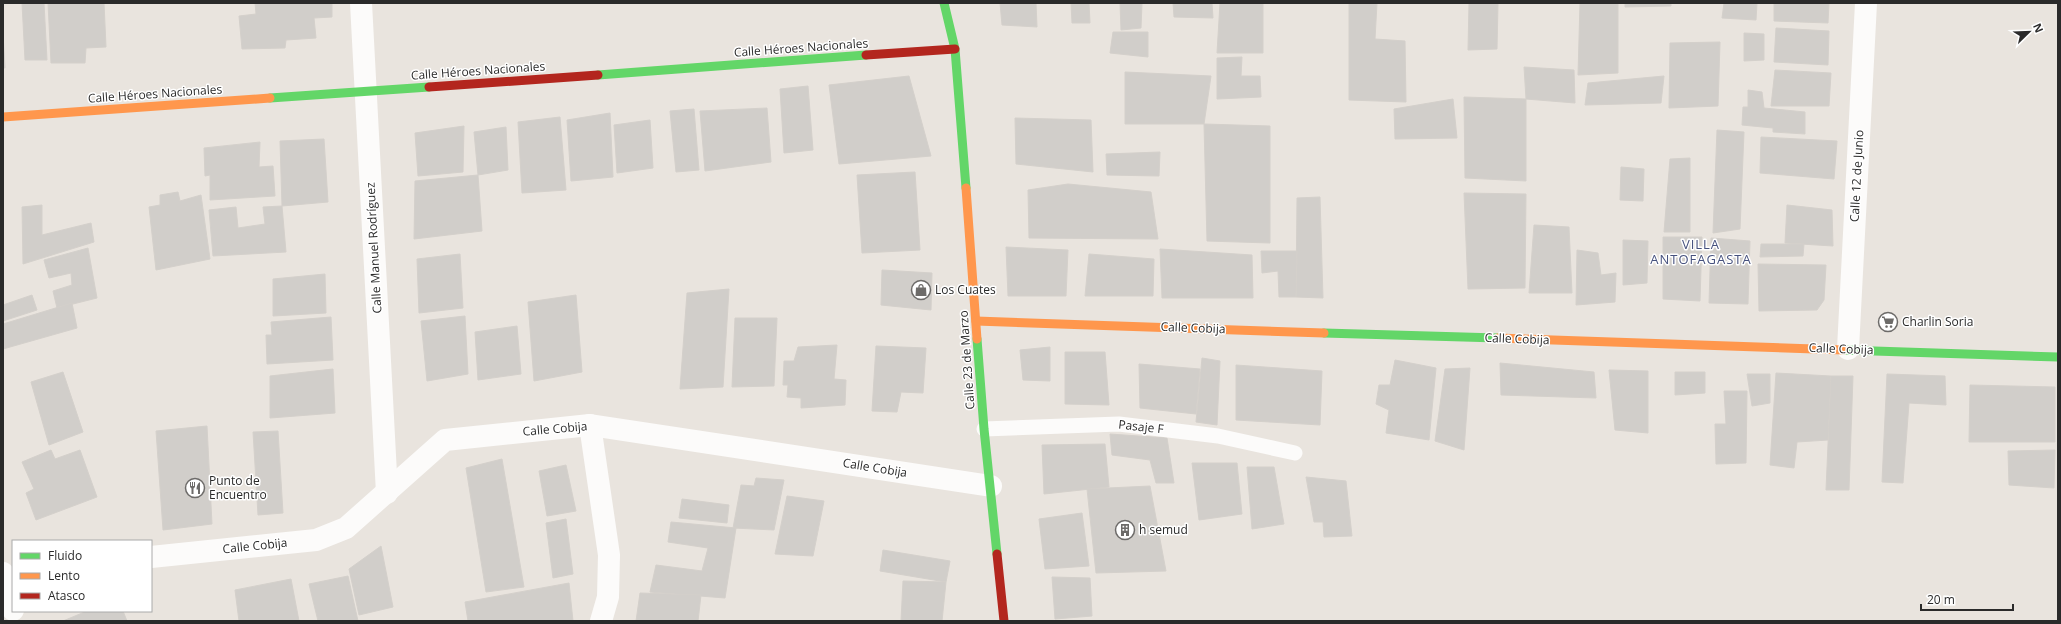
<svg xmlns="http://www.w3.org/2000/svg" width="2061" height="624" font-family="'Open Sans',sans-serif">
	<style>
		.building { fill: #d1ceca; stroke: #d4d0cb }
		.lines { fill: none; stroke-linecap: round; stroke-linejoin: round }
		.lane { stroke: #fcfbfa; stroke-width: 15 }
		.street { stroke: #fcfbfa; stroke-width: 22 }
		.fast { stroke: #63d668; stroke-width: 9 }
		.slow { stroke: #ff974d; stroke-width: 9 }
		.jam { stroke: #b3261e; stroke-width: 9 }
		.labels { text-anchor: middle; stroke-width: 3; stroke-linejoin: round; paint-order: stroke }
		.street-label { font-size: 12px; fill: #2a2a2a; stroke: #fff }
		.poi-label { font-size: 12px; fill: #2a2a2a; stroke: #fff; text-anchor: start }
		.neighbourhood-label { font-size: 13px; letter-spacing: 1px; fill: #46517e; stroke: #fff }
	</style>
	<rect width="100%" height="100%" fill="#e9e4de"/>
	<g class="building">
		<path d="M22,3H44L47,60H25Z"/>
		<path d="M48,3H104L106,47L86,48L85,63H51Z"/>
		<path d="M255,3H332V17L314,18L316,38L286,40L285,48L242,49L239,16L256,14Z"/>
		<path d="M1000,3H1036L1037,27L1002,25Z"/>
		<path d="M1071,3H1089L1090,23H1072Z"/>
		<path d="M1120,3H1142L1141,28L1121,30Z"/>
		<path d="M1173,3H1212L1213,18L1174,17Z"/>
		<path d="M1220,3H1263V53H1217Z"/>
		<path d="M1349,3H1377L1375,39L1405,41L1406,102L1349,100Z"/>
		<path d="M1469,3H1498L1497,49L1468,50Z"/>
		<path d="M1580,3H1618V73L1578,75Z"/>
		<path d="M1625,3H1671V6L1625,7Z"/>
		<path d="M1724,3H1757L1756,20L1722,18Z"/>
		<path d="M1774,3H1829L1828,23L1774,21Z"/>
		<path d="M1776,28L1829,31L1828,65L1774,62Z"/>
		<path d="M1113,32H1148V57L1110,53Z"/>
		<path d="M1744,33L1764,34V60L1744,61Z"/>
		<path d="M3,34L5,68H3Z"/>
		<path d="M1720,42L1718,106L1669,108L1670,43Z"/>
		<path d="M1242,57L1241,76H1260L1261,97L1217,99V58Z"/>
		<path d="M1524,67L1574,70L1575,103L1526,99Z"/>
		<path d="M1775,70L1831,73L1829,106H1771Z"/>
		<path d="M1125,72L1211,76L1204,124H1125Z"/>
		<path d="M909,76L931,156L839,164L829,85Z"/>
		<path d="M1664,76L1661,103L1585,105L1588,83Z"/>
		<path d="M808,86L813,150L784,153L780,89Z"/>
		<path d="M1748,90L1762,92L1764,108L1805,112V134L1773,132V128L1742,125L1743,107H1748Z"/>
		<path d="M1464,97L1526,99V181L1465,178Z"/>
		<path d="M1453,99L1457,138L1395,139L1394,109Z"/>
		<path d="M767,108L771,162L705,171L700,111Z"/>
		<path d="M694,109L699,170L676,172L670,111Z"/>
		<path d="M610,113L613,177L571,181L567,120Z"/>
		<path d="M560,117L566,190L522,193L518,122Z"/>
		<path d="M1015,118L1091,120L1093,172L1016,164Z"/>
		<path d="M650,120L653,168L617,173L614,125Z"/>
		<path d="M1204,124L1270,126V243L1207,241Z"/>
		<path d="M464,126L463,172L418,176L415,133Z"/>
		<path d="M506,127L508,170L478,175L474,132Z"/>
		<path d="M1717,130L1744,132L1740,229L1713,233Z"/>
		<path d="M1761,137L1837,141L1834,179L1760,173Z"/>
		<path d="M324,139L328,202L282,206L280,141Z"/>
		<path d="M260,142L259,167L273,166L275,196L210,200V175L205,176L204,148Z"/>
		<path d="M1160,152L1159,176L1107,175L1106,154Z"/>
		<path d="M1690,158V232H1664L1670,159Z"/>
		<path d="M1621,167L1644,169L1643,201L1620,200Z"/>
		<path d="M915,172L920,250L862,253L857,175Z"/>
		<path d="M478,175L482,231L414,239L415,181Z"/>
		<path d="M1068,184L1151,192L1158,239L1029,238L1028,190Z"/>
		<path d="M178,192L180,201L201,195L210,259L156,270L149,207L160,205V195Z"/>
		<path d="M1464,193L1526,194L1525,288L1468,289Z"/>
		<path d="M1320,197L1323,298L1296,297L1297,198Z"/>
		<path d="M42,205V235L91,223L94,242L23,264L22,207Z"/>
		<path d="M1787,205L1832,210L1833,246L1785,243Z"/>
		<path d="M282,206L286,252L213,256L209,210L236,207L238,228L265,224L263,207Z"/>
		<path d="M1534,225L1569,227L1572,293H1529Z"/>
		<path d="M1663,237H1702L1700,301L1663,299Z"/>
		<path d="M1711,238L1750,241L1748,304L1709,303Z"/>
		<path d="M1623,240L1648,241L1647,283L1623,285Z"/>
		<path d="M1761,244H1804L1803,256L1760,257Z"/>
		<path d="M1006,247L1068,250L1066,296H1008Z"/>
		<path d="M88,248L97,298L57,308L53,291L72,285L71,273L49,278L44,260Z"/>
		<path d="M1160,249L1252,255L1253,298H1162Z"/>
		<path d="M1577,250L1598,253L1601,275L1616,273L1615,302L1576,305Z"/>
		<path d="M1261,251H1297L1296,297H1279L1278,271L1262,273Z"/>
		<path d="M460,254L463,308L419,313L417,259Z"/>
		<path d="M1089,254L1154,259L1153,296H1085Z"/>
		<path d="M1758,264L1826,265L1824,300L1817,310L1759,311Z"/>
		<path d="M882,270L932,273L931,310L881,305Z"/>
		<path d="M325,274L326,313L273,316V279Z"/>
		<path d="M729,289L723,387L680,389L687,293Z"/>
		<path d="M32,295L37,310L3,321V305Z"/>
		<path d="M576,295L582,372L534,381L528,302Z"/>
		<path d="M72,303L77,328L3,349V324Z"/>
		<path d="M465,316L468,374L427,381L421,321Z"/>
		<path d="M331,317L333,360L267,364L266,335H272L271,322Z"/>
		<path d="M735,318H777L774,386L732,387Z"/>
		<path d="M517,326L521,374L478,380L475,332Z"/>
		<path d="M837,345L834,379L846,380L845,405L801,408V398L787,397L788,385H783L784,361H794L798,347Z"/>
		<path d="M876,346L926,348L923,393L901,392L897,412L872,411Z"/>
		<path d="M1050,347V381L1023,380L1020,350Z"/>
		<path d="M1065,352H1105L1109,405L1065,404Z"/>
		<path d="M1202,358L1220,361L1217,425L1196,422Z"/>
		<path d="M1395,360L1436,368L1429,440L1386,433L1389,410L1376,404L1379,385H1390Z"/>
		<path d="M1500,363L1594,372L1596,398L1501,395Z"/>
		<path d="M1139,364L1200,369L1196,414L1140,408Z"/>
		<path d="M1236,365L1322,371L1320,425L1236,420Z"/>
		<path d="M1470,368L1464,450L1435,441L1445,369Z"/>
		<path d="M333,369L335,413L270,418V376Z"/>
		<path d="M1609,370L1648,371V433L1615,430Z"/>
		<path d="M63,372L83,432L49,445L31,382Z"/>
		<path d="M1675,372H1705V393L1675,395Z"/>
		<path d="M1776,373L1831,376L1828,440L1797,442L1794,468L1770,465Z"/>
		<path d="M1747,374H1770V403L1752,406Z"/>
		<path d="M1887,374L1945,376L1946,405L1909,403L1903,483L1882,482Z"/>
		<path d="M1831,376H1853L1849,490H1826Z"/>
		<path d="M1970,385L2055,387V442H1969Z"/>
		<path d="M1724,391H1747L1746,463L1716,464L1715,424H1726Z"/>
		<path d="M207,426L212,524L163,530L156,431Z"/>
		<path d="M278,431L283,513L258,515L253,432Z"/>
		<path d="M1110,434L1167,438L1174,483H1156L1150,460L1112,455Z"/>
		<path d="M1105,444L1109,487L1044,494L1042,445Z"/>
		<path d="M51,450L55,459L80,450L97,497L36,520L26,493L34,489L22,462Z"/>
		<path d="M2055,450L2054,488L2009,485L2008,451Z"/>
		<path d="M502,459L524,587L486,592L466,468Z"/>
		<path d="M1192,463H1237L1242,514L1199,520Z"/>
		<path d="M566,465L576,511L547,516L539,471Z"/>
		<path d="M1247,467H1274L1284,524L1252,529Z"/>
		<path d="M1306,477L1346,481L1352,536L1324,537L1323,522H1314Z"/>
		<path d="M756,478L784,480L774,530L733,528L741,485L754,486Z"/>
		<path d="M1150,486L1166,571L1096,573L1087,489Z"/>
		<path d="M787,496L824,501L813,556L775,554Z"/>
		<path d="M682,499L729,505L727,523L679,518Z"/>
		<path d="M1082,513L1089,566L1045,569L1039,519Z"/>
		<path d="M566,519L573,574L553,578L546,523Z"/>
		<path d="M671,522L736,528L725,598L650,592L656,565L702,571L708,548L668,542Z"/>
		<path d="M381,546L393,607L359,615L349,569Z"/>
		<path d="M883,550L950,561L946,582L880,571Z"/>
		<path d="M348,576L358,621H318L309,584Z"/>
		<path d="M1052,577L1090,578L1092,616L1055,619Z"/>
		<path d="M291,579L299,621H239L235,590Z"/>
		<path d="M903,581L946,582L942,621H901Z"/>
		<path d="M569,583L573,621H468L465,602Z"/>
		<path d="M640,593L701,595L698,621H636Z"/>
		<path d="M87,611H123L127,621H63Z"/>
	</g>
	<g class="lines">
		<path class="lane" d="M984,429L1119,424L1218,436L1295,453"/>
		<g class="street">
			<path d="M361,3L387,493"/>
			<path d="M1848,349L1866,3"/>
			<path d="M590,425L609,555L608,597L601,621"/>
			<path d="M151,557L316,540L346,528L445,440L590,425L991,486"/>
			<path d="M3,573L13,610"/>
		</g>
		<g class="fast">
			<path d="M944,3L955,49L966,188"/>
			<path d="M598,75L866,55"/>
			<path d="M270,98L429,87"/>
			<path d="M1324,333L1498,338"/>
			<path d="M977,339L984,429L997,554"/>
			<path d="M1844,350L2058,357"/>
		</g>
		<g class="slow">
			<path d="M3,117L270,98"/>
			<path d="M966,188L977,339"/>
			<path d="M976,321L1324,333"/>
			<path d="M1498,338L1844,350"/>
		</g>
		<g class="jam">
			<path d="M866,55L955,49"/>
			<path d="M429,87L598,75"/>
			<path d="M997,554L1004,621"/>
		</g>
	</g>
	<defs>
		<g id="shop-ring" transform="scale(1)"><circle r="9.5" fill="#fff" stroke="#6d6b69" stroke-width="1.5"/><path d="M-5-2.5h2.3a2.7 3.5 0 0 1 5.4 0H5L5.5 6h-11ZM-1.5-2.5h3a1.5 2.3 0 0 0-3 0Z" fill="#6d6b69"/></g>
		<g id="supermarket-ring" transform="scale(1)"><circle r="9.5" fill="#fff" stroke="#6d6b69" stroke-width="1.5"/><path d="M-6-5.5h2.5l.6 2H6L4.5 2H-2.5L-4.4-4H-6ZM-1.5 3.2a1.3 1.3 0 1 0 .1 0ZM3 3.2a1.3 1.3 0 1 0 .1 0Z" fill="#6d6b69"/></g>
		<g id="restaurant-ring" transform="scale(1)"><circle r="9.5" fill="#fff" stroke="#6d6b69" stroke-width="1.5"/><path d="M-5-6h1v4h1v-4h1v4h1v-4h1v5L-1.5 .5V6h-2V.5L-5-1ZM5-6V6H3V1.5H1.5Q1.5-4 5-6Z" fill="#6d6b69"/></g>
		<g id="building-ring" transform="scale(1)"><circle r="9.5" fill="#fff" stroke="#6d6b69" stroke-width="1.5"/><path d="M-4-6H4V6H1V3H-1V6H-4ZM-2.5-4.3h1.7v1.8h-1.7ZM.8-4.3h1.7v1.8H.8ZM-2.5-1h1.7V.8h-1.7ZM.8-1h1.7V.8H.8Z" fill="#6d6b69"/></g>
	</defs>
	<g fill-rule="evenodd">
		<use href="#shop-ring" x="921" y="290"/>
		<use href="#supermarket-ring" x="1888" y="322"/>
		<use href="#restaurant-ring" x="195" y="488"/>
		<use href="#building-ring" x="1125" y="530"/>
	</g>
	<g class="labels">
		<g class="street-label">
			<text transform="translate(801 48) rotate(-4)" y="4">Calle Héroes Nacionales</text>
			<text transform="translate(478 71) rotate(-4)" y="4">Calle Héroes Nacionales</text>
			<text transform="translate(155 94) rotate(-4)" y="4">Calle Héroes Nacionales</text>
			<text transform="translate(1857 176) rotate(-87)" y="4">Calle 12 de Junio</text>
			<text transform="translate(374 248) rotate(-93)" y="4">Calle Manuel Rodríguez</text>
			<text transform="translate(1193 328) rotate(2)" y="4">Calle Cobija</text>
			<text transform="translate(1517 339) rotate(2)" y="4">Calle Cobija</text>
			<text transform="translate(1841 349) rotate(2)" y="4">Calle Cobija</text>
			<text transform="translate(967 360) rotate(-94)" y="4">Calle 23 de Marzo</text>
			<text transform="translate(1141 427) rotate(6)" y="4">Pasaje F</text>
			<text transform="translate(555 429) rotate(-5)" y="4">Calle Cobija</text>
			<text transform="translate(875 468) rotate(9)" y="4">Calle Cobija</text>
			<text transform="translate(255 546) rotate(-6)" y="4">Calle Cobija</text>
		</g>
		<g class="poi-label">
			<text x="935" y="294">Los Cuates</text>
			<text x="1902" y="326">Charlin Soria</text>
			<text x="209" y="485">Punto de<tspan x="209" dy="14">Encuentro</tspan></text>
			<text x="1139" y="534">h semud</text>
		</g>
		<g class="neighbourhood-label">
			<text x="1701" y="249">VILLA<tspan x="1701" dy="15">ANTOFAGASTA</tspan></text>
		</g>
	</g>
	<rect width="2061" height="624" fill="none" stroke="#2a2a2a" stroke-width="8"/>
	<rect x="12" y="540" width="140" height="72" fill="#ffffff" stroke="#aaaaaa"/>
	<rect x="20" y="553" width="20" height="6" fill="#63d668" stroke="#aaaaaa"/>
	<text x="48" y="560" font-size="12" fill="#2a2a2a">Fluido</text>
	<rect x="20" y="573" width="20" height="6" fill="#ff974d" stroke="#aaaaaa"/>
	<text x="48" y="580" font-size="12" fill="#2a2a2a">Lento</text>
	<rect x="20" y="593" width="20" height="6" fill="#b3261e" stroke="#aaaaaa"/>
	<text x="48" y="600" font-size="12" fill="#2a2a2a">Atasco</text>
	<g transform="translate(2029 32) rotate(67)" stroke="#ffffff" stroke-width="3" paint-order="stroke">
	<path d="M0-3L7 15L0 10L-7 15Z" fill="#2a2a2a"/>
	<text y="-6" font-size="11" font-weight="bold" text-anchor="middle" fill="#2a2a2a">N</text>
	</g>
	<path d="M1921 604v6h92v-6" fill="none" stroke="#2a2a2a" stroke-width="2"/>
	<text x="1927" y="604" font-size="12" fill="#2a2a2a" stroke="#ffffff" stroke-width="3" paint-order="stroke">20 m</text>
</svg>
